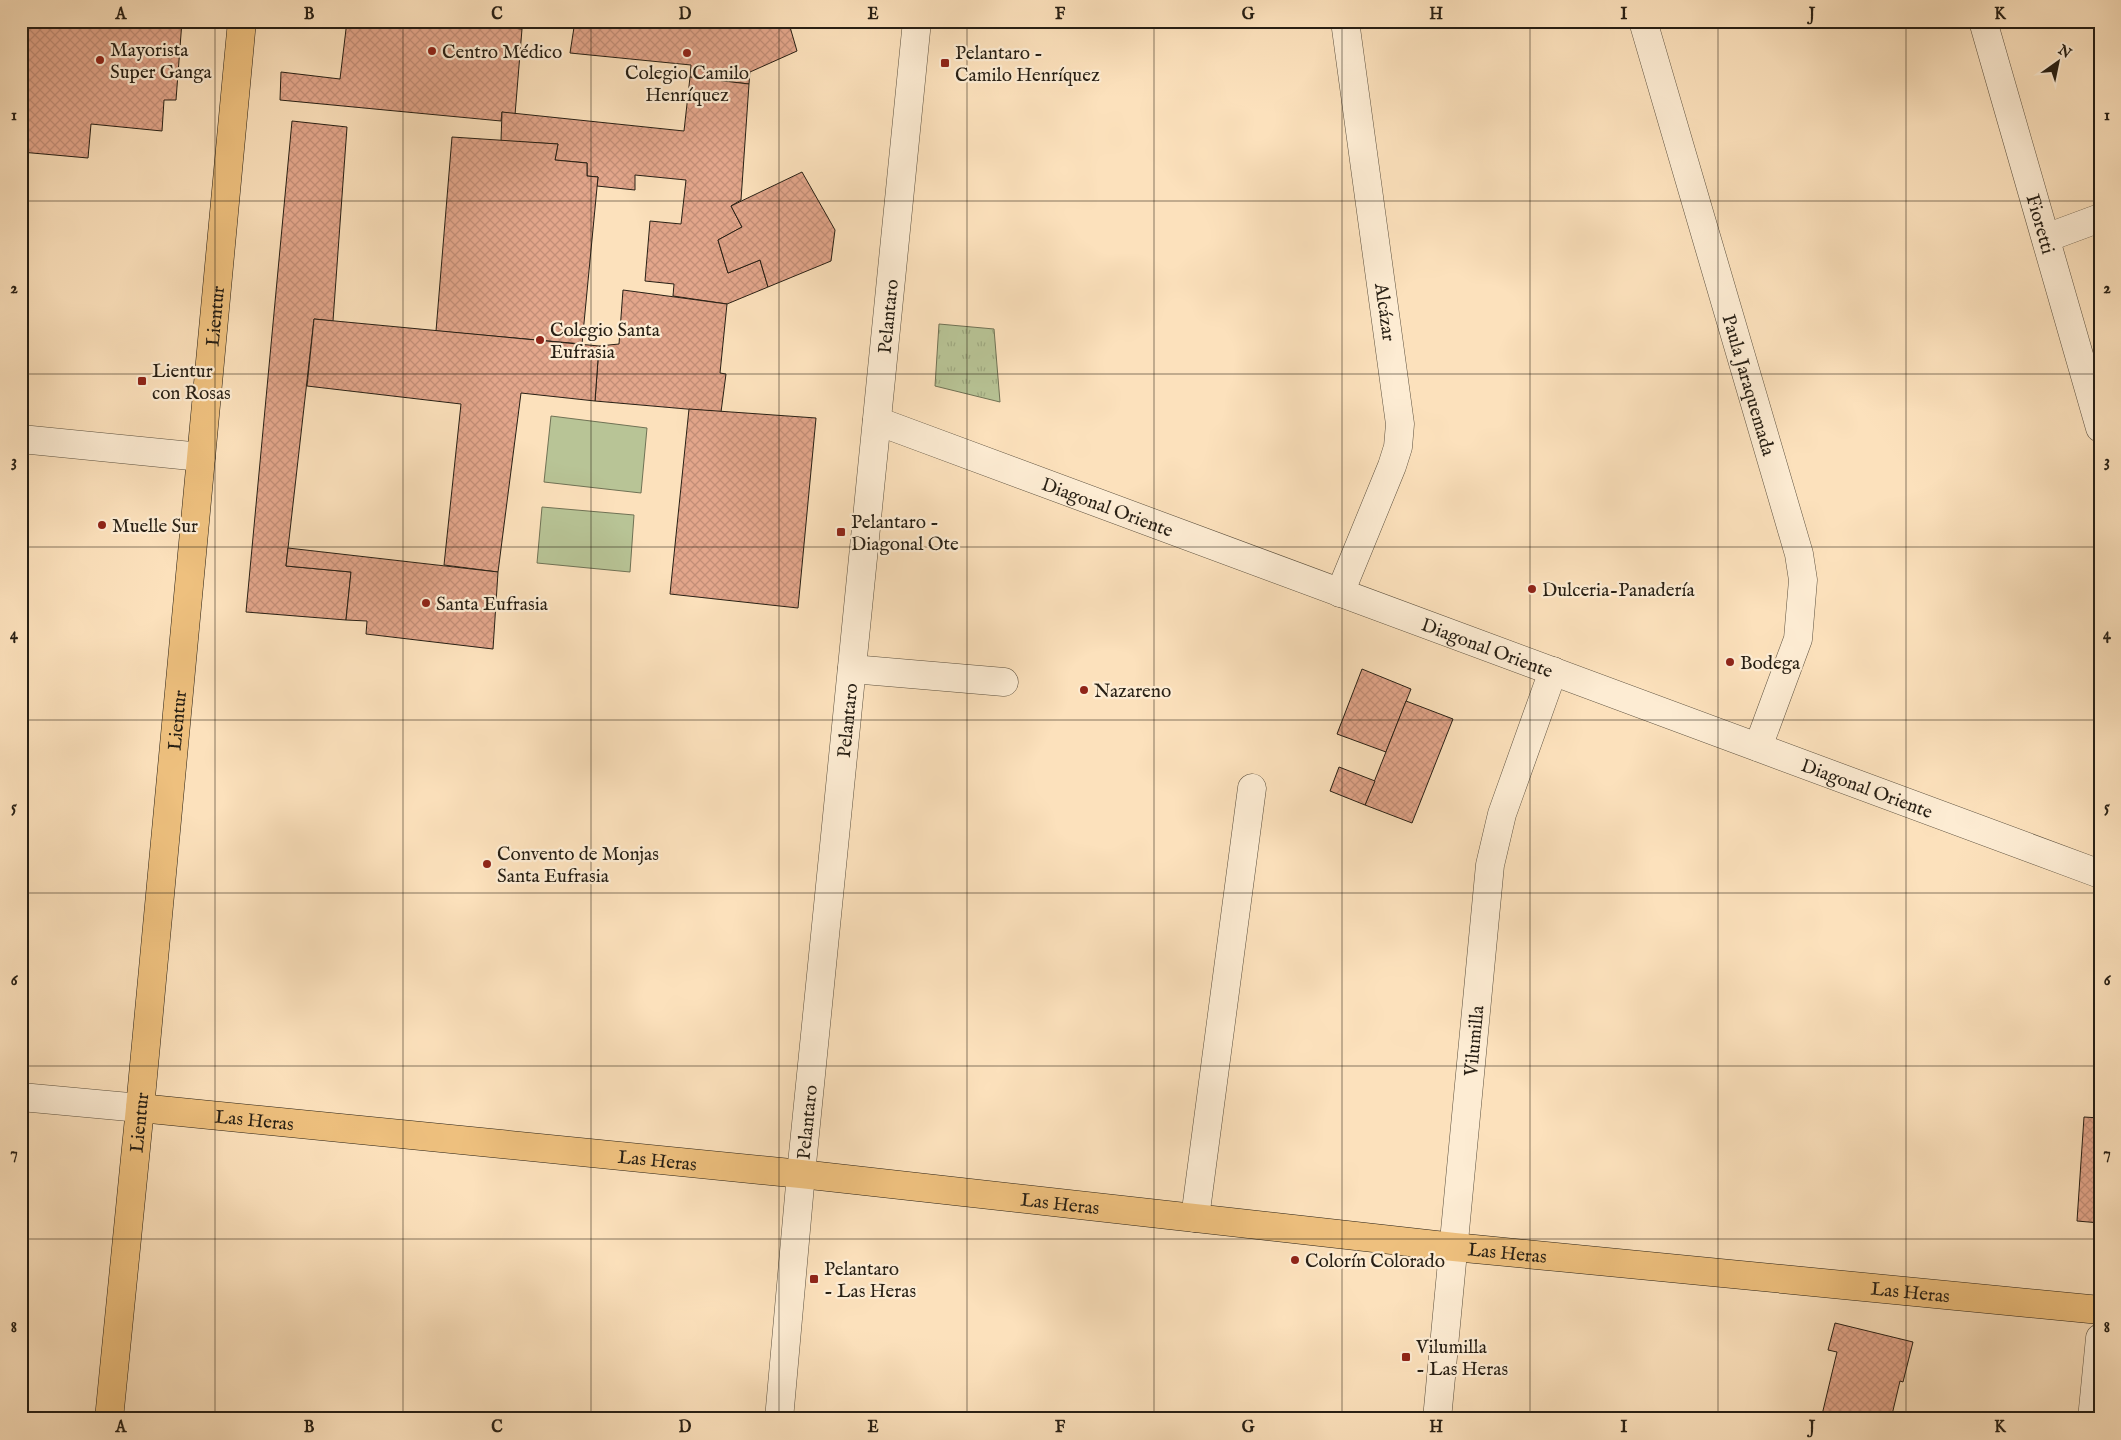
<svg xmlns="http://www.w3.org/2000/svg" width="2121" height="1440" font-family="'IM FELL English',serif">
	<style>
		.park { fill: url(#park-tufts); stroke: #707255 }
		.pitch { fill: #b8c496; stroke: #707255 }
		.building { fill: url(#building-cross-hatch); stroke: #271f14 }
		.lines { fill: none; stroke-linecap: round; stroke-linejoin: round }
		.minor-casing { stroke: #5c503e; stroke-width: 29 }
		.major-casing { stroke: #271f14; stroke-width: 29 }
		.minor { stroke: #fdecd3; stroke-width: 28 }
		.major { stroke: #eec07e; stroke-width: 28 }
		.grid { fill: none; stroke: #271f14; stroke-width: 1; stroke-opacity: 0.55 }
		.poi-dot { fill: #8f2418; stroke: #fdecd3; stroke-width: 2 }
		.labels { text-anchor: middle; stroke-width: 4.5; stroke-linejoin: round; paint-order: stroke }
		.poi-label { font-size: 19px; fill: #271f14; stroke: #fdecd3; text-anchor: start }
		.street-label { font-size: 19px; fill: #271f14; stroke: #fdecd3 }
		.neatline { fill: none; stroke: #271f14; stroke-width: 2 }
		.grid-label { font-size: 16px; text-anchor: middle; font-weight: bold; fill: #271f14 }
	</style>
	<defs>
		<pattern id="park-tufts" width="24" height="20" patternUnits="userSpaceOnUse" patternTransform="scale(1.25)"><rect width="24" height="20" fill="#b8c496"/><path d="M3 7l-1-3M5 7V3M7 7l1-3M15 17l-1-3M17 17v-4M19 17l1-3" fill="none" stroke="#9ea880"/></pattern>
		<pattern id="building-cross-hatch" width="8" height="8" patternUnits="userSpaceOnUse" patternTransform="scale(1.25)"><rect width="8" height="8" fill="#e3a68b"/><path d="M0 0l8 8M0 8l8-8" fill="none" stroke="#c38e77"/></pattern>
	</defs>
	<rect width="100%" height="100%" fill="#fce1bc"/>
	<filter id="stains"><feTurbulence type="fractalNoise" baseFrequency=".004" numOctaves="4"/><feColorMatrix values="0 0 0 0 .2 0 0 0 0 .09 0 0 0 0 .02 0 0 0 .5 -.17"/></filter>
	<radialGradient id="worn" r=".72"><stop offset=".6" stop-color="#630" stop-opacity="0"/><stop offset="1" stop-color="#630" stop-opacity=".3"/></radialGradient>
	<path class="park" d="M939,324L994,329L1000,402L935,386Z"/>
	<g class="pitch">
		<path d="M551,416L647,428L641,493L544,482Z"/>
		<path d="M542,507L634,515L630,572L537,563Z"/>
	</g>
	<g class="building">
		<path d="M21,21H182L176,100H164L162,131L91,124L88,158L21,152Z"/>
		<path d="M347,21H503L502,27L522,29L515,115L502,112L501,121L280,100L281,72L340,79Z"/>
		<path d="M575,21H802L790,27L797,51L750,72L749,84L690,77L691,65L570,53Z"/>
		<path d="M690,77L749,84L741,200L731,206L742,227L718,240L728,273L760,260L768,287L727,304L673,296L674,284L645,281L650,221L681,224L686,180L635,175V190L597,186L598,177L587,176V163L555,160L558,144L501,141L502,112L684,131Z"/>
		<path d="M292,121L347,127L333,321L314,319L286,566L351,572L346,620L246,612Z"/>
		<path d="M452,137L558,144L555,160L587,163V176L598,177L582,344L436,331Z"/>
		<path d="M802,172L835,230L831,261L768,287L760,260L728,273L718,240L742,227L731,206Z"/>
		<path d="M623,290L727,304L720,373L726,374L721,412L595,401L599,346L619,344Z"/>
		<path d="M314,319L599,346L595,401L521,393L498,572L444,565L461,404L307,386Z"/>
		<path d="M689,409L816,418L798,608L670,594Z"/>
		<path d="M288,548L498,572L493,649L366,634L367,621L346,620L351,572L286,566Z"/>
		<path d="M1362,669L1411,689L1386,752L1337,734Z"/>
		<path d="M1406,701L1453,719L1412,823L1365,805Z"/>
		<path d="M1339,767L1375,781L1365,805L1330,791Z"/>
		<path d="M2084,1117L2100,1118V1223L2077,1221Z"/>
		<path d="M1835,1323L1913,1342L1903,1382L1900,1381L1891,1419H1821L1837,1352L1828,1350Z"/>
	</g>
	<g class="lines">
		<g class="minor-casing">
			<g id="minor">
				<path id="s1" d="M1643,21L1799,554L1803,580L1798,639L1758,747"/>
				<path id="s2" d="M1983,21L2100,428"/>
				<path d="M2046,238L2100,218"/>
				<path id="s3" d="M877,421L2100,874"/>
				<path d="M21,439L201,457"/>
				<path d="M1340,593L1392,466L1398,447L1400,424L1345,21"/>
				<path d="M852,669L1004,682"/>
				<path d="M21,1097L140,1108"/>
				<path d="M1195,1218L1252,788"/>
				<path id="s4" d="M779,1419L801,1174L917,21"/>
				<path id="s5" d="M1437,1419L1490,865L1502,814L1553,671"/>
				<path d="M2092,1419L2100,1338"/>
			</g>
		</g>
		<g class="major-casing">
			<g id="major">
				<path id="s6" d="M140,1108L801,1174L1454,1247L2100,1310"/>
				<path id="s7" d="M109,1419L140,1108L242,21"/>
			</g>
		</g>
		<use href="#minor" class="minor"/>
		<use href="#major" class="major"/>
	</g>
	<path class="grid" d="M215,21V1419M403,21V1419M591,21V1419M779,21V1419M967,21V1419M1154,21V1419M1342,21V1419M1530,21V1419M1718,21V1419M1906,21V1419M21,201H2100M21,374H2100M21,547H2100M21,720H2100M21,893H2100M21,1066H2100M21,1239H2100"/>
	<g class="poi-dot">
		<circle cx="432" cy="51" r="5"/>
		<circle cx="687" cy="53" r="5"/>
		<circle cx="100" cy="60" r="5"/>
		<rect x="940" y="58" width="10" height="10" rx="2.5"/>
		<circle cx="540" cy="340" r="5"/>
		<rect x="137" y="376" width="10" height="10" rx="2.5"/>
		<circle cx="102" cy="525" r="5"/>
		<rect x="836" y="527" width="10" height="10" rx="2.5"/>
		<circle cx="1532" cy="589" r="5"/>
		<circle cx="426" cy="603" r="5"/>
		<circle cx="1730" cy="662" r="5"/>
		<circle cx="1084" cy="690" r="5"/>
		<circle cx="487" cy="864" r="5"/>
		<circle cx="1295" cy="1260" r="5"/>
		<rect x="809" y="1274" width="10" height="10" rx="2.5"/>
		<rect x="1401" y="1352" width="10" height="10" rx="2.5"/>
	</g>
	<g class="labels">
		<g class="poi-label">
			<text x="110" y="56">Mayorista<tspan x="110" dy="22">Super Ganga</tspan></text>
			<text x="442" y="58">Centro Médico</text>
			<text x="955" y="59">Pelantaro -<tspan x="955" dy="22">Camilo Henríquez</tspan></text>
			<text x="687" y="79" text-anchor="middle">Colegio Camilo<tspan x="687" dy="22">Henríquez</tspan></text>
			<text x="550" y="336">Colegio Santa<tspan x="550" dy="22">Eufrasia</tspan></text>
			<text x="152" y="377">Lientur<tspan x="152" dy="22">con Rosas</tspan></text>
			<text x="851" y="528">Pelantaro -<tspan x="851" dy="22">Diagonal Ote</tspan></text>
			<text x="112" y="532">Muelle Sur</text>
			<text x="1542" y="596">Dulceria-Panadería</text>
			<text x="436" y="610">Santa Eufrasia</text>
			<text x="1740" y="669">Bodega</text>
			<text x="1094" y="697">Nazareno</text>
			<text x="497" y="860">Convento de Monjas<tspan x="497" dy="22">Santa Eufrasia</tspan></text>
			<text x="1305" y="1267">Colorín Colorado</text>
			<text x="824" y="1275">Pelantaro<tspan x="824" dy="22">- Las Heras</tspan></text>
			<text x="1416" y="1353">Vilumilla<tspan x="1416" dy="22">- Las Heras</tspan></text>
		</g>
		<g class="street-label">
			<text dy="7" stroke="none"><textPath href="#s2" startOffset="211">Fioretti</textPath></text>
			<text transform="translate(1386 312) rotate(82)" y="7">Alcázar</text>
			<text dy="7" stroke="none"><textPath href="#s7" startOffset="1108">Lientur</textPath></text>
			<text dy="7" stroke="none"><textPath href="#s4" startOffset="1108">Pelantaro</textPath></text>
			<text dy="7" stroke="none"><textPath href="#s1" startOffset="379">Paula Jaraquemada</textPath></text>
			<text dy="7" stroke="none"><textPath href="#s3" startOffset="246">Diagonal Oriente</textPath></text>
			<text dy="7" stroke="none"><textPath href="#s3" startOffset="651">Diagonal Oriente</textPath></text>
			<text dy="7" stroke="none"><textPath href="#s7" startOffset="702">Lientur</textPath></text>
			<text dy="7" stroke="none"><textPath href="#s4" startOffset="702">Pelantaro</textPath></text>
			<text dy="7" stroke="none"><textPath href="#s3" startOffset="1056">Diagonal Oriente</textPath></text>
			<text dy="7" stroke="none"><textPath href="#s5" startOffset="380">Vilumilla</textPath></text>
			<text dy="7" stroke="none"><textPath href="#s6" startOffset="115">Las Heras</textPath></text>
			<text dy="7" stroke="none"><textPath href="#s7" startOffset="298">Lientur</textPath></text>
			<text dy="7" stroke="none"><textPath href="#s4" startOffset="298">Pelantaro</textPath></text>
			<text dy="7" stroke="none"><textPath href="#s6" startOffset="520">Las Heras</textPath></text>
			<text dy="7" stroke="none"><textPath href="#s6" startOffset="925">Las Heras</textPath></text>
			<text dy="7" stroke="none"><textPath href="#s6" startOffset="1375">Las Heras</textPath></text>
			<text dy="7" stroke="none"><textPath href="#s6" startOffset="1780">Las Heras</textPath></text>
		</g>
	</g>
	<rect width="2121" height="1440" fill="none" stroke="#fce1bc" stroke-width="55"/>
	<g transform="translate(2058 62) rotate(33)" stroke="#fdecd3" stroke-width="4" paint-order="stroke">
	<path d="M0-4L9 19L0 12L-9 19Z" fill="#271f14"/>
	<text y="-8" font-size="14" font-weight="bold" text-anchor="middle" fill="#271f14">N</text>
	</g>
	<rect x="28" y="28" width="2066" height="1384" class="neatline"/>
	<g class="grid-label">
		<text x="121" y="19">A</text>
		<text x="309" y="19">B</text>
		<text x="497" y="19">C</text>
		<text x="685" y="19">D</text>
		<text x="873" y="19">E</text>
		<text x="1060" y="19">F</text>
		<text x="1248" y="19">G</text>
		<text x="1436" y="19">H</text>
		<text x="1624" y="19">I</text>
		<text x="1812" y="19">J</text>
		<text x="2000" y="19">K</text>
		<text x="14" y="120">1</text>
		<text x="2107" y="120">1</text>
		<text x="14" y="293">2</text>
		<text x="2107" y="293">2</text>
		<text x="14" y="466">3</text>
		<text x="2107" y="466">3</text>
		<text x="14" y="639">4</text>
		<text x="2107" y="639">4</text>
		<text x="14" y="812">5</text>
		<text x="2107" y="812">5</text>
		<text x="14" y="985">6</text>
		<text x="2107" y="985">6</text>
		<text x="14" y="1158">7</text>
		<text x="2107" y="1158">7</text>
		<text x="14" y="1332">8</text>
		<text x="2107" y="1332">8</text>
		<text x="121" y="1432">A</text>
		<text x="309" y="1432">B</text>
		<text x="497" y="1432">C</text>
		<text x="685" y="1432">D</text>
		<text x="873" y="1432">E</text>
		<text x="1060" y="1432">F</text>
		<text x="1248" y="1432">G</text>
		<text x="1436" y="1432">H</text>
		<text x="1624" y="1432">I</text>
		<text x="1812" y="1432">J</text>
		<text x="2000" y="1432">K</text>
	</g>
	<rect width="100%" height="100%" filter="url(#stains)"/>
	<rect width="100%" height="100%" fill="url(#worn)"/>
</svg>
